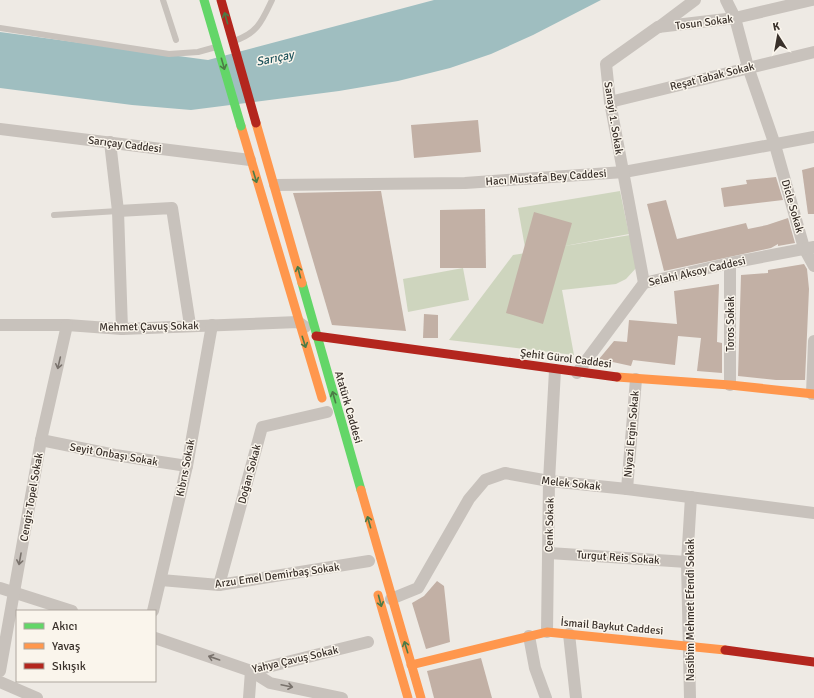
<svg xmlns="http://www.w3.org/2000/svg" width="814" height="698" font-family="Signika,sans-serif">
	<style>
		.green { fill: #ced5be }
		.water { fill: #9fbec0 }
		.building { fill: #c2b0a5 }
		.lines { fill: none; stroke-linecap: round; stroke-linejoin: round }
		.lane { stroke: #c8c2bc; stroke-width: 6 }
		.street { stroke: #c8c2bc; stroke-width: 12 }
		.fast { stroke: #63d668; stroke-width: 9 }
		.slow { stroke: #ff974d; stroke-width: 9 }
		.jam { stroke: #b3261e; stroke-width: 9 }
		.fast-bridge { stroke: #63d668; stroke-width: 9 }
		.jam-bridge { stroke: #b3261e; stroke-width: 9 }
		.oneway { stroke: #4c7b46 }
		.oneway2 { stroke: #79726c }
		.labels { text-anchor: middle; stroke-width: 3; stroke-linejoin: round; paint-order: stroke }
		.street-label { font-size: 11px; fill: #39302a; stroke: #faf5ec }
		.water-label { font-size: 12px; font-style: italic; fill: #1e535c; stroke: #faf5ec }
	</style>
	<rect width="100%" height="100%" fill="#eeeae4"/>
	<g class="green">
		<path d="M620,191L629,234L559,247L630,235L637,267L626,279L616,284L562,290L574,355L449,340L513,255L526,253L518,208Z"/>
		<path d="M463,268L469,300L408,312L403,279Z"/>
	</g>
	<path class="water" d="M434,0H601L533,35L491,54L450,68L398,81L339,91L191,110L132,105L0,88V32L208,60Z"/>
	<g class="building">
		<path d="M478,120L481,152L414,158L411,125Z"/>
		<path d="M814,167V214H808L802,170Z"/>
		<path d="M776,177L783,200L724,207L721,188L747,184L746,180Z"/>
		<path d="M381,191L406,331L332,325L293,193Z"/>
		<path d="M666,200L677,239L746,223L748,229L767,225L788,218L795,243L778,246V244L771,248L664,271L647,204Z"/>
		<path d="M485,209L486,268H440V210Z"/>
		<path d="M534,212L572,223L543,324L506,313Z"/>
		<path d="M804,264L807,269L809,289L805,380H776L738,376L741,275L768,273V270Z"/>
		<path d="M719,284L717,342L722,343V373L697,371L701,338L678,336L675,365L633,360L631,366L599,359L614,341L627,342L629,320L677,324L674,291Z"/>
		<path d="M424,314L438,315V338H423Z"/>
		<path d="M437,581L444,586L450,642L426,649L412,603L424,596Z"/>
		<path d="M481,658L492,698H434L427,671Z"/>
	</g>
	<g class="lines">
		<g class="lane">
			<path d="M163,0L176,40"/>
			<path d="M0,28L169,54L198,52L216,47"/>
			<path d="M234,41C258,33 262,21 272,0"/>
			<path d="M54,215L118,211"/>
		</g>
		<g class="street">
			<path d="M726,0L735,18L748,67L775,145L804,248L814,266"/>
			<path d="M659,27L695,0"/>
			<path d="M610,102L814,52"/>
			<path d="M0,129L250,160"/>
			<path d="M110,142L118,211L122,329"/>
			<path d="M275,185L465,183L624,172L814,137"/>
			<path d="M118,211L172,208L190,325"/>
			<path d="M644,283L610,102L606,64L658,27L735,18L812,0"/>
			<path d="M0,325H67L122,329L298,322L305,327"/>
			<path d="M577,373L644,283L730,263L814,247"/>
			<path d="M730,385V263"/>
			<path d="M812,394L814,341"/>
			<path d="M41,440L115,455L187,466"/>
			<path d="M627,489L636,379"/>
			<path d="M549,553L687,562"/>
			<path d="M161,580L219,585L369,561"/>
			<path d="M219,585L262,427L327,412"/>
			<path d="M0,588L72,611"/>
			<path d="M391,599L418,588L469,499L485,480L505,473L549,481L627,489L814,513"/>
			<path d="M153,611L187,466L212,325"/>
			<path d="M547,632L549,481L555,370"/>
			<path d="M569,634L576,698"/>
			<path d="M529,636L535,668L546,698"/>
			<path d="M155,638L251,671L270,683L342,698"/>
			<path d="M0,671L41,440L67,325"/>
			<path d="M251,671L368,642"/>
			<path d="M0,682L37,698"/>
			<path d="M249,698L251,671"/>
			<path d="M690,698L687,562L691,497"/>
		</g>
		<path class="fast" d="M302,283L361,490"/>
		<g class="slow">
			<path d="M256,123L302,283"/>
			<path d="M241,126L322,398"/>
			<path d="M617,377L730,385L814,394"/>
			<path d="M361,490L421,698"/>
			<path d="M378,595L408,698"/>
			<path d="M411,665L547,632L725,650"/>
		</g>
		<g class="jam">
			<path d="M316,336L617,377"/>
			<path d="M725,650L814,662"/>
		</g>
		<path class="fast-bridge" d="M204,0L241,126"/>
		<path class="jam-bridge" d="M221,0L256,123"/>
	</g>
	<defs><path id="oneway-shaft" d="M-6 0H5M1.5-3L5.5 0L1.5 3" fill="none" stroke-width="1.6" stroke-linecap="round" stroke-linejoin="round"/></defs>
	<g class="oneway">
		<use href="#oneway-shaft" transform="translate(226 18) rotate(-106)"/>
		<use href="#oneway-shaft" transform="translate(223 64) rotate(74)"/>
		<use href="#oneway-shaft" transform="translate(255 177) rotate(73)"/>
		<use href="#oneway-shaft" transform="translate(299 272) rotate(-105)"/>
		<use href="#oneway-shaft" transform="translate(304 342) rotate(72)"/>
		<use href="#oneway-shaft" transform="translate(334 397) rotate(-106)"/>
		<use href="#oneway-shaft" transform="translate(369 522) rotate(-106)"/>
		<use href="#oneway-shaft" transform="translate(380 601) rotate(75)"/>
		<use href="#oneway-shaft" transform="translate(406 647) rotate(-107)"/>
	</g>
	<g class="oneway2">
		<use href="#oneway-shaft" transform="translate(59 363) rotate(103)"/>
		<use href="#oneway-shaft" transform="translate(20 559) rotate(100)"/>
		<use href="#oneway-shaft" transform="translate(214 658) rotate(-161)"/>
		<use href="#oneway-shaft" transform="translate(287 686) rotate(12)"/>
	</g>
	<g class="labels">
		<g class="street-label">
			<text transform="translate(704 22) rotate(-7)" y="4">Tosun Sokak</text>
			<text transform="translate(712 76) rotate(-14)" y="4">Reşat Tabak Sokak</text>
			<text transform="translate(614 118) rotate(81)" y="4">Sanayi 1. Sokak</text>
			<text transform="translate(125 144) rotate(7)" y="4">Sarıçay Caddesi</text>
			<text transform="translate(546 177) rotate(-4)" y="4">Hacı Mustafa Bey Caddesi</text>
			<text transform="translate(793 206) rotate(74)" y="4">Dicle Sokak</text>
			<text transform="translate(697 271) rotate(-13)" y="4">Selahi Aksoy Caddesi</text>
			<text transform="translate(730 324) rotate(-90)" y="4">Toros Sokak</text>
			<text transform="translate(149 326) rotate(-1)" y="4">Mehmet Çavuş Sokak</text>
			<text transform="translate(566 358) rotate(7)" y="4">Şehit Gürol Caddesi</text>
			<text transform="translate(349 407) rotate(74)" y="4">Atatürk Caddesi</text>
			<text transform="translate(631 434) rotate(-85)" y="4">Niyazi Ergin Sokak</text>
			<text transform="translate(114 454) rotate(10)" y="4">Seyit Onbaşı Sokak</text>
			<text transform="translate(185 468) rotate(-79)" y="4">Kıbrıs Sokak</text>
			<text transform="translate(249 474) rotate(-75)" y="4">Doğan Sokak</text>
			<text transform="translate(571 483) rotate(6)" y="4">Melek Sokak</text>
			<text transform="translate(31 497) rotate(-80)" y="4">Cengiz Topel Sokak</text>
			<text transform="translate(549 525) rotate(-89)" y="4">Cenk Sokak</text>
			<text transform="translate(618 557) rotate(4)" y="4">Turgut Reis Sokak</text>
			<text transform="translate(277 575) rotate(-8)" y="4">Arzu Emel Demirbaş Sokak</text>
			<text transform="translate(690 610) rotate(-90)" y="4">Nasibim Mehmet Efendi Sokak</text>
			<text transform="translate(612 626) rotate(5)" y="4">İsmail Baykut Caddesi</text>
			<text transform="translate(295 659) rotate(-13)" y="4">Yahya Çavuş Sokak</text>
		</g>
		<g class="water-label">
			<text transform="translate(275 58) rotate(-12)" y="4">Sarıçay</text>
		</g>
	</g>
	<rect x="16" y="610" width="140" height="72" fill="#faf5ec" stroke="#ada69e"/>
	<rect x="24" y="623" width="20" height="6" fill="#63d668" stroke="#ada69e"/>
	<text x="52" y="630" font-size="12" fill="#39302a">Akıcı</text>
	<rect x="24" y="643" width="20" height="6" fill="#ff974d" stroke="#ada69e"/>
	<text x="52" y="650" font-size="12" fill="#39302a">Yavaş</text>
	<rect x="24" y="663" width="20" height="6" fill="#b3261e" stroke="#ada69e"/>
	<text x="52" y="670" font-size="12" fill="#39302a">Sıkışık</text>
	<g transform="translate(778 36) rotate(349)" stroke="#faf5ec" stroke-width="3" paint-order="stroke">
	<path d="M0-3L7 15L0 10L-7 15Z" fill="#39302a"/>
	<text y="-6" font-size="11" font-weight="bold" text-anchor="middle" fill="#39302a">K</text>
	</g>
</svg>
